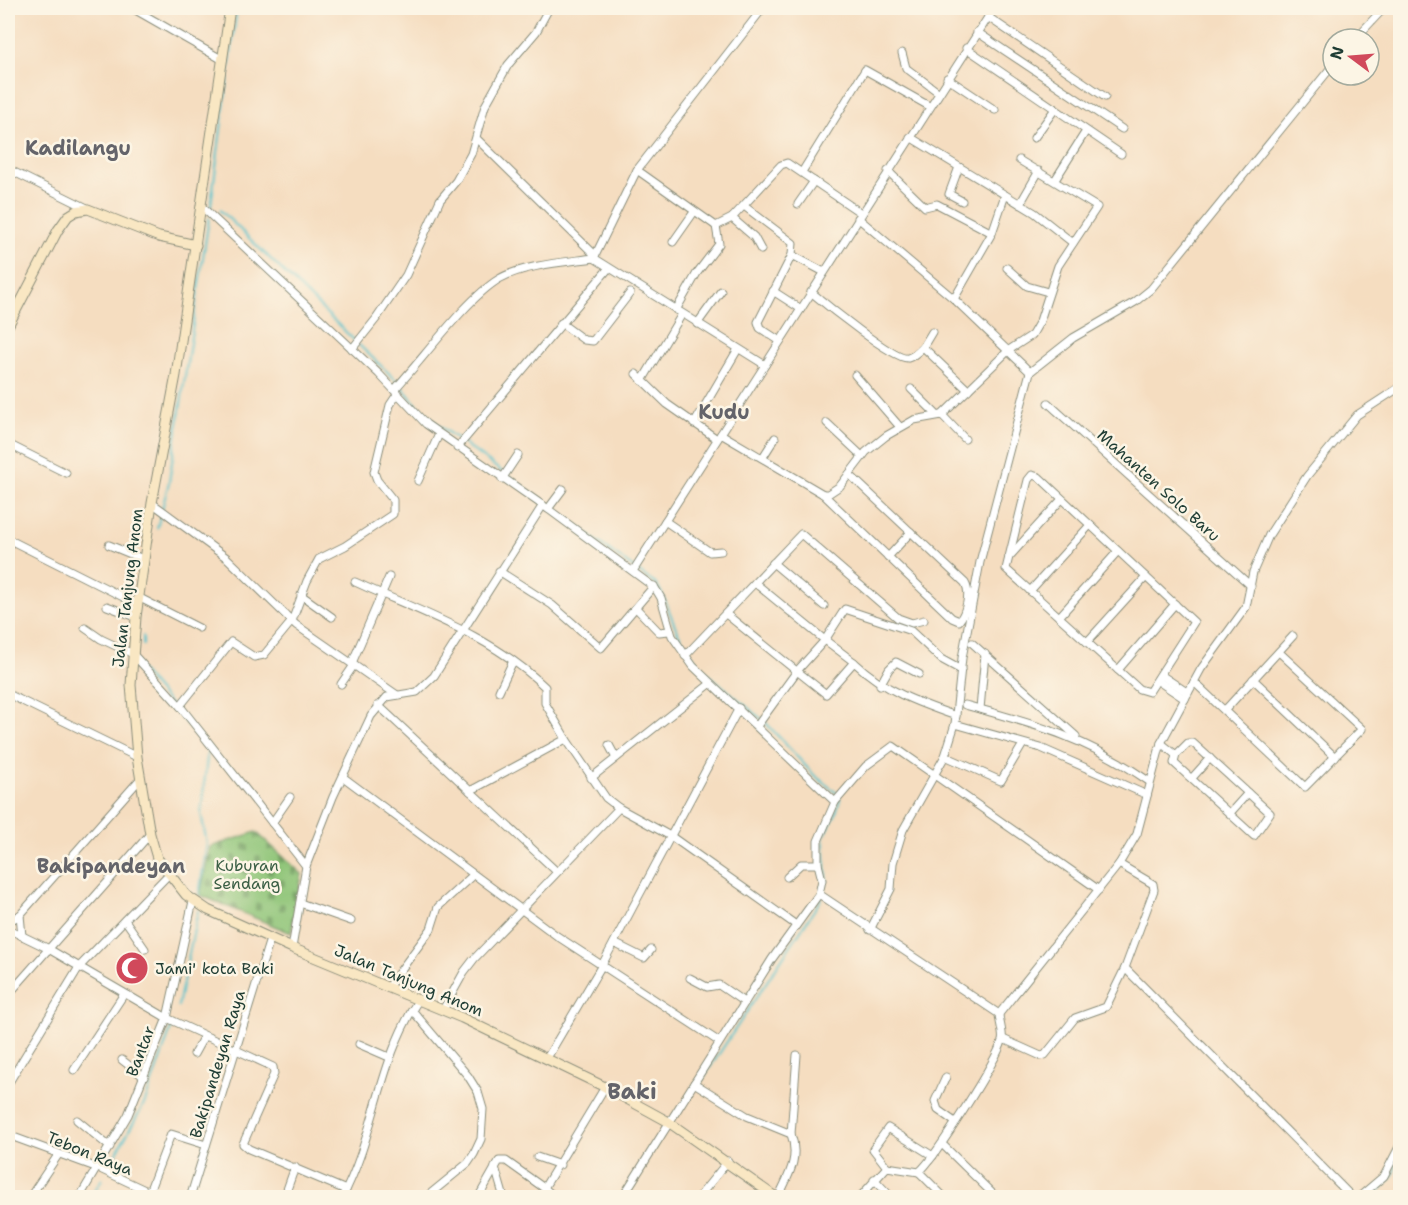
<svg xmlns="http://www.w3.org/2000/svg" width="1408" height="1205" font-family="'Shantell Sans',sans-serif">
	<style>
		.cemetery { fill: url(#cemetery-stones); stroke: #578156; stroke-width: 1.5 }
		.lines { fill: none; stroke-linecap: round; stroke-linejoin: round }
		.stream { stroke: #55c2cc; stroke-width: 2 }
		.street-casing { stroke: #8a8d7a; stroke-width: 9 }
		.secondary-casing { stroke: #8a8d7a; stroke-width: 11 }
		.street { stroke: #fff; stroke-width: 7 }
		.secondary { stroke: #f9e7c3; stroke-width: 9 }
		.labels { text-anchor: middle; stroke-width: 5; stroke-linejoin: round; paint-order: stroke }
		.street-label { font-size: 16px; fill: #1f3d34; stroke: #fcf5e5 }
		.park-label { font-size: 16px; fill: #3b5f45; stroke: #fcf5e5 }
		.poi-label { font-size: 16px; fill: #1f3d34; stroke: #fcf5e5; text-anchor: start }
		.quarter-label { font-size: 20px; font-weight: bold; fill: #64646a; stroke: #fcf5e5 }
		.district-label { font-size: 22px; font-weight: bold; fill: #64646a; stroke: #fcf5e5 }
	</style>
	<defs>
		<pattern id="cemetery-stones" width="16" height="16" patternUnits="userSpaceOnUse" patternTransform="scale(1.5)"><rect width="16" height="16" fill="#8fc578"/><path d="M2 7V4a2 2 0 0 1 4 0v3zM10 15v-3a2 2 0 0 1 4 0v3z" fill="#74a163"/></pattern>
	</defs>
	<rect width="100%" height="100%" fill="#fcf5e5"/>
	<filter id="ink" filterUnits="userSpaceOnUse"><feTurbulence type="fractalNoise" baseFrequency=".0167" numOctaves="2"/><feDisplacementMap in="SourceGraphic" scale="12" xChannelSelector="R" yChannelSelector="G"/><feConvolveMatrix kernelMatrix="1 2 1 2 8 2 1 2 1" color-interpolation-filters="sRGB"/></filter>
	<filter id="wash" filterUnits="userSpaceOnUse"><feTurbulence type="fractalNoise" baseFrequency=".008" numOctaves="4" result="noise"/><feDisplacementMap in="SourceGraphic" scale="24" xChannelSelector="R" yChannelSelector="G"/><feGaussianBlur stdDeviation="1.35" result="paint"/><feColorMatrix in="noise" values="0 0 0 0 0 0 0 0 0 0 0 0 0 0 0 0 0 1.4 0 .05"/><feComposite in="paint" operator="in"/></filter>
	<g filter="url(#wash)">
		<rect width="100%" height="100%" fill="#f5ddc0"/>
		<path class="cemetery" d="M256,832L302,874L291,933L200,895L210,847Z"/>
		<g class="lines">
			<g class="stream">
				<path d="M220,210L355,341"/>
				<path d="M210,212L237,8"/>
				<path d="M359,345L396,380L427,417L657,585C670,606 673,629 687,649"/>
				<path d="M157,528L169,482L209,218"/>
				<path d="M143,645V636"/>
				<path d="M691,654L701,668L765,722L813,774L838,794"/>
				<path d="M139,669L208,748L201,814L207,843L199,895"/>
				<path d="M178,1006L198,911"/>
				<path d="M701,1081L820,901L827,878L823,838L835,816L840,799"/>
				<path d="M111,1163L145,1102L172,1026"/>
				<path d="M90,1198L102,1179"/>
				<path d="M1372,1198L1392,1177L1400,1158"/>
			</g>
		</g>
	</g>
	<g filter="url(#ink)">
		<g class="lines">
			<g class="street-casing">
				<g id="street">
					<path d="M132,8L223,60"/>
					<path d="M988,17L1105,97"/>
					<path d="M977,32L1122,129"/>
					<path d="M1355,39L1384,8"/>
					<path d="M966,48L1121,154"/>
					<path d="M902,53L906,68L938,92"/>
					<path d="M947,78L995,110"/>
					<path d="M910,137L1035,213L1073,243"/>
					<path d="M1034,138L1055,109"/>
					<path d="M477,139L594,254"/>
					<path d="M959,167L949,194L962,201"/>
					<path d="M8,169L89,209"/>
					<path d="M637,170L763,8"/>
					<path d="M888,171L925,207L937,204L992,233"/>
					<path d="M802,172L865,70L929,106"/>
					<path d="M1055,180L1086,131"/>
					<path d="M798,204L814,181"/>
					<path d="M1020,204L1039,171"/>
					<path d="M201,206L379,374L426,424L548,509L655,588L661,598L672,636L693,666L835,802L818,841V864L822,880L819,894L772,959L622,1198"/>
					<path d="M744,206L793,243L792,255"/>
					<path d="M732,218L754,237L761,250"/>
					<path d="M858,218L954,299L1030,372L980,562L962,658L955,724"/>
					<path d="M673,242L694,212"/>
					<path d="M594,258L765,365"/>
					<path d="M1007,268L1027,286L1048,292"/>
					<path d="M773,291L801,309"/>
					<path d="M811,292C824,303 895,361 908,358C913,357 919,351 923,347L968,390"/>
					<path d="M954,299L992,233L1005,195"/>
					<path d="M676,310L697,273L719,244L716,226"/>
					<path d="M561,323L584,340L593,341L630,293"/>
					<path d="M697,324L721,291"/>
					<path d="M780,341L760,328L758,322L792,255L824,272"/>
					<path d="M923,347L932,332"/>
					<path d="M352,349L376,319L406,275L440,200L456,181L471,154L485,106L508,65L536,32L549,8"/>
					<path d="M1030,372L1073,338L1135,302L1151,289L1333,65"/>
					<path d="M636,374L667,404L717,439"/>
					<path d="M855,375L900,427"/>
					<path d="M642,381L682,314"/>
					<path d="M911,389L936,414"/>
					<path d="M394,390C423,359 466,299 499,279C523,265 566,262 594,258L637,170L716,226L732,218L781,165L787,163L861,213"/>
					<path d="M1048,403L1251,586"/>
					<path d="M942,415L965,439"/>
					<path d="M827,423L862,456"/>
					<path d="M694,424L738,349"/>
					<path d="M721,434L823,494L952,618L959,621C966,613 971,593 965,583L849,474"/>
					<path d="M8,444L66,473"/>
					<path d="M457,448L608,269"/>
					<path d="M763,457L775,438"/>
					<path d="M1032,475L1039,477L1194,622L1149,692L1139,689L1006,569L1028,480Z"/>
					<path d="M502,479L518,455"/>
					<path d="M418,481L439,434"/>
					<path d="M823,494H828L840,486L866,452L886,436L914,420L942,415L1009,350L1032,335L1040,321L1058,266L1097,207L1019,160"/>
					<path d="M152,503L227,558L296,625L397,695"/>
					<path d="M548,509L563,489"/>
					<path d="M665,521L710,552L721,551"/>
					<path d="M8,539L137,604"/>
					<path d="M109,545L143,559"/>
					<path d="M888,557L911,532"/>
					<path d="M1009,557L1062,499"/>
					<path d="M773,563L824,606"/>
					<path d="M499,571L552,605L601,648L654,586"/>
					<path d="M633,571L994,8"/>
					<path d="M355,582C421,612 491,635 545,687V703L566,739"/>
					<path d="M755,583L821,637"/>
					<path d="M1030,591L1090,525"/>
					<path d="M301,595L332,617"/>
					<path d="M138,597L199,628"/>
					<path d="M107,606L136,617"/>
					<path d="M636,608L659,632L669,631"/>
					<path d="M726,614L794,669"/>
					<path d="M1059,617L1118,551"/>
					<path d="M85,628L101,639L133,654L180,706L306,866"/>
					<path d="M825,640L854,662"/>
					<path d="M1087,642L1146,577"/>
					<path d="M972,643L1076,736"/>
					<path d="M685,656L801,534L898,618L912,623L924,620"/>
					<path d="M352,663L389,577"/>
					<path d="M1118,670L1175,604"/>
					<path d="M797,671L826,694L854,662C885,691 916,702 956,716"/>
					<path d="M1161,675L1188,693"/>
					<path d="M1253,679L1335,757"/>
					<path d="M1158,681L1185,699"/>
					<path d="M1194,682L1305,787L1362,729L1279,652"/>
					<path d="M341,684L354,665"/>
					<path d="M880,685L889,669L896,662L919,674"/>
					<path d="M499,691L512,663"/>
					<path d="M8,694L137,757"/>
					<path d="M378,705L556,871"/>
					<path d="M965,705C1038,725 1087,738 1150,782"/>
					<path d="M180,706L231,642L254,657L264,655L292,621L307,581L319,559L345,546L393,514V500L377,480L374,472L390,405L398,393"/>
					<path d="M980,709L985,654"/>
					<path d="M1225,710L1293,636"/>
					<path d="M757,726L797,671L825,640L845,609L911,631L941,659L961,670"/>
					<path d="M1161,743L1176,755L1174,763L1254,836L1270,813L1193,743H1188L1176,755"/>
					<path d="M609,745L616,758"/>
					<path d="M945,756L1001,781L1023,744"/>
					<path d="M343,777L557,936L718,1041"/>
					<path d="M591,778L710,684"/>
					<path d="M1192,778L1210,758"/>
					<path d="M470,791L566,739L606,798L619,808L672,837L796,925"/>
					<path d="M835,802L866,766L893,746L1099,890"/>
					<path d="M1230,813L1248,793"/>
					<path d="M272,823L290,797"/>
					<path d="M787,877L801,864H818"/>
					<path d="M819,894L999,1014C999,1021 1004,1035 1002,1041C997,1060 934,1160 919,1172L887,1167L859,1198"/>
					<path d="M300,903L351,921"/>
					<path d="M20,915L22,936"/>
					<path d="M125,920L145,949"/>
					<path d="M8,922L20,915L141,778"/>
					<path d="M8,929L47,948L167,1018L273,1067L274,1074L243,1144L249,1149L346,1190"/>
					<path d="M870,930L891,889L893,863L903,830L945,756L955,724L1041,748L1147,795"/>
					<path d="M614,943L644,958L651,950"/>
					<path d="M292,948L306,866L333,797L371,716L387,697L417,692L434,676L543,505"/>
					<path d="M1125,968L1353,1198"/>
					<path d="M690,978L707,987L719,985L744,1002"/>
					<path d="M389,986L431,929L438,907L473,875"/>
					<path d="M8,995L150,834"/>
					<path d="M412,1010L468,1076L478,1092L483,1109L481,1139L474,1154L468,1163L425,1198"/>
					<path d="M443,1010L464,972L474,959L619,808"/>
					<path d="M999,1014L1119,864L1137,834L1161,743L1201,669L1246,607L1253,572L1269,535L1307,476L1357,415L1400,387"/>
					<path d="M1003,1039L1041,1056L1045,1055L1075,1018L1106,1007L1125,968L1154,890L1153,884L1119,864"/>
					<path d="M359,1044L389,1057"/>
					<path d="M194,1054L204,1036"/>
					<path d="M547,1058L602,965L739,708"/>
					<path d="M122,1060L144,1077"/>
					<path d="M74,1070L124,994"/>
					<path d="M946,1077L935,1101L938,1110L955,1122"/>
					<path d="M694,1083L747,1116L791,1134C800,1159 788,1176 778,1198"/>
					<path d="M8,1084L79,967L168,875"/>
					<path d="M77,1120L110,1147"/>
					<path d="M791,1134L797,1055"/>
					<path d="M8,1135L98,1168L162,1198"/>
					<path d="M942,1144L997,1198"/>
					<path d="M537,1157L560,1165"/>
					<path d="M495,1167L504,1198"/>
					<path d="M887,1167L873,1149L888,1128L933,1156"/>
					<path d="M919,1172L945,1198"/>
					<path d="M874,1179L892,1198"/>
					<path d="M544,1188L556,1198"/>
					<path d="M149,1192L171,1134L206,1145"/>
					<path d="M32,1194L58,1155"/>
					<path d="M79,1198L128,1115L167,1018L193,901"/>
					<path d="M190,1198L270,939"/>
					<path d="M284,1198L295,1167"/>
					<path d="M342,1198C376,1134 378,1060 419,999"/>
					<path d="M478,1198L499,1161H506L544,1188L605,1087"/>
					<path d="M698,1198L728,1161"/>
					<path d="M1358,1198L1384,1176L1400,1145"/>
				</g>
			</g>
			<g class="secondary-casing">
				<g id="secondary">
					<path d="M230,8L176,375L152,503L136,617L131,685L137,757L150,834L157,858L186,895L208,910L292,948L462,1018L605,1087L667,1121L777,1198"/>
					<path d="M8,326L58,230L68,216L76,211L88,209L159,237L196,245"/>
				</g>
			</g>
			<use href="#street" class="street"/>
			<use href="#secondary" class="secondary"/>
		</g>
	</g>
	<defs>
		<g id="mosque-disc" transform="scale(1.725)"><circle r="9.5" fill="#d1495b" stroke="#fcf5e5"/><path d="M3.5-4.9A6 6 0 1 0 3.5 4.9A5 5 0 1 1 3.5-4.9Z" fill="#fff"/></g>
	</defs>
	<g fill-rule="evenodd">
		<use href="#mosque-disc" x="132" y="968"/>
	</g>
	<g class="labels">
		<g class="street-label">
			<text transform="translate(1159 485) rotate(42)" y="6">Mahanten Solo Baru</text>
			<text transform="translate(127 588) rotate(-83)" y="6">Jalan Tanjung Anom</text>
			<text transform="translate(409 980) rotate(23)" y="6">Jalan Tanjung Anom</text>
			<text transform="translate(140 1051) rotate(-69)" y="6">Bantar</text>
			<text transform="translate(217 1064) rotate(-73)" y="6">Bakipandeyan Raya</text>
			<text transform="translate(90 1153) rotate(22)" y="6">Tebon Raya</text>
		</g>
		<g class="park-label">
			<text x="247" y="871">Kuburan<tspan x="247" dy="18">Sendang</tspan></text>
		</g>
		<g class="poi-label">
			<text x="155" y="974">Jami' kota Baki</text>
		</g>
		<g class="quarter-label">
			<text x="78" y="155">Kadilangu</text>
			<text x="724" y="419">Kudu</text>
			<text x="111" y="873">Bakipandeyan</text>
		</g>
		<g class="district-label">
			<text x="632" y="1099">Baki</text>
		</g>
	</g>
	<rect width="1408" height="1205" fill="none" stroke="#fcf5e5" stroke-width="30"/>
	<g transform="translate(1351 57) rotate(286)"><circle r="28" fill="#fcf5e5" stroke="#a4ab9e" stroke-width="1.5"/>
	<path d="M0-4.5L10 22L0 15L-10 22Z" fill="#d1495b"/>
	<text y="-9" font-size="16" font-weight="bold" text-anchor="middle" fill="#1f3d34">N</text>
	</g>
</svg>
